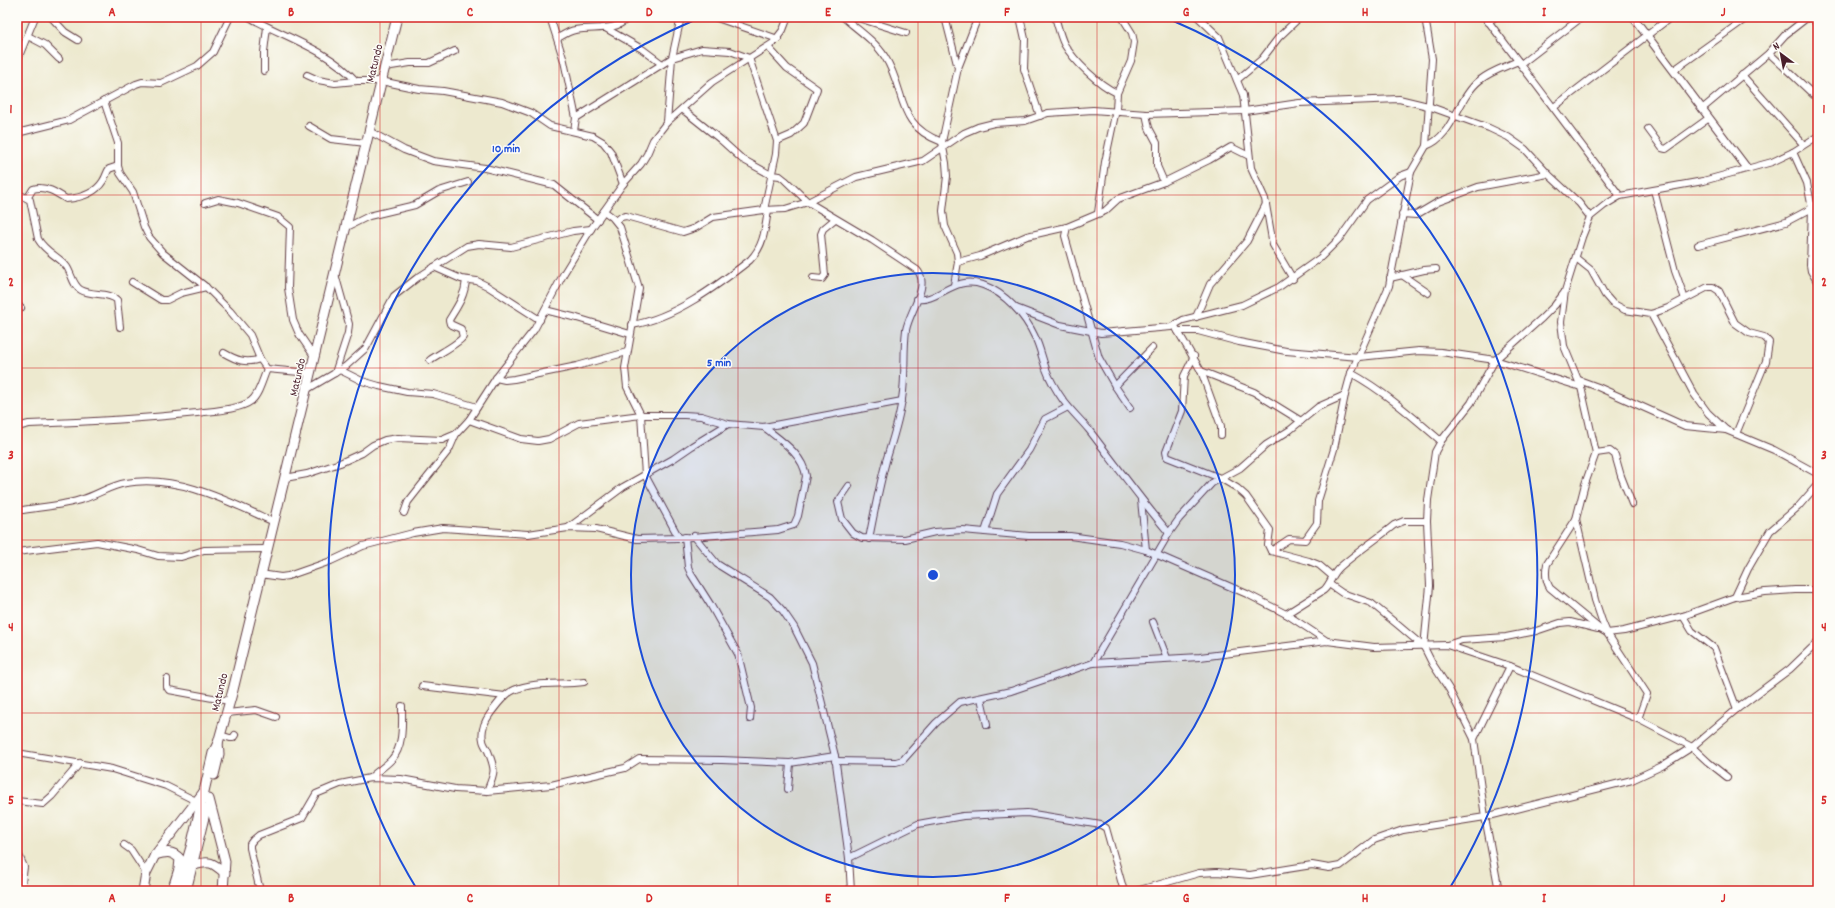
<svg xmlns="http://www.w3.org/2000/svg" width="1835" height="908" font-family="Dekko,sans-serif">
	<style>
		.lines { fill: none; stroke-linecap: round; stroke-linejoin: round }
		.minor-casing { stroke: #623d44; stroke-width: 8 }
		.tertiary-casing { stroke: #623d44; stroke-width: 9 }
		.primary-casing { stroke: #623d44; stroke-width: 11 }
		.minor { stroke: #fff; stroke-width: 6 }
		.tertiary { stroke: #fff; stroke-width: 7 }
		.primary { stroke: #fff; stroke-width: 9 }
		.grid { fill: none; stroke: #d62828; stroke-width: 1; stroke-opacity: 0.55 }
		.ring { fill: none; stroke: #1d4ed8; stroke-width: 2 }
		.labels { text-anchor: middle; stroke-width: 3; stroke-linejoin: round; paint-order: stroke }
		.street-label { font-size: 12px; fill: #4a1f2b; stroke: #fdfcf7 }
		.centre { fill: #1d4ed8; stroke: #fdfcf7; stroke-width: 2 }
		.ring-label { font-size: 12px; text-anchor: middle; font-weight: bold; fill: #1d4ed8; stroke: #fdfcf7; stroke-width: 3; stroke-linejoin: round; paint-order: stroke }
		.neatline { fill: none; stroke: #d62828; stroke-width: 1.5 }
		.grid-label { font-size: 13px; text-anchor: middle; font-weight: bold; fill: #d62828 }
	</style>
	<rect width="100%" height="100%" fill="#fdfcf7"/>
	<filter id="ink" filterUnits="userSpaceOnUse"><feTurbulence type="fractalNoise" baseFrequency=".025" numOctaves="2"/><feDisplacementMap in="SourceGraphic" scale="8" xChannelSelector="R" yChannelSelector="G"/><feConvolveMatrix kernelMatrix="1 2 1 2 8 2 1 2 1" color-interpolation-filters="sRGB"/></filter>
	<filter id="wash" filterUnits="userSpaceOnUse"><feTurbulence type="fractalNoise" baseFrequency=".012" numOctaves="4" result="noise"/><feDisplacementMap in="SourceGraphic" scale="16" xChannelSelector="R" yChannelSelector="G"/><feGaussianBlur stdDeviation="0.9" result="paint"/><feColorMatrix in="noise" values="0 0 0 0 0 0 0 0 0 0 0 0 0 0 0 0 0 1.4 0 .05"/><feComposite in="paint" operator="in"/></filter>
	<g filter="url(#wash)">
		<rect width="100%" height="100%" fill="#ede9cf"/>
	</g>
	<g filter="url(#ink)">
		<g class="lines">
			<g class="minor-casing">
				<g id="minor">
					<path d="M51,17L65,32L78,40"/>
					<path d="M249,17C284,37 329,50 356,81"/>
					<path d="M550,17L564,61L576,118L574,131"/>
					<path d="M714,17L778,39"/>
					<path d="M843,17C857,29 875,41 885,57C907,92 895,125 942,142"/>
					<path d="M855,17L906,33"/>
					<path d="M945,17L958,68"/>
					<path d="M1020,17L1025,39L1024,69L1040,116"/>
					<path d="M1055,17C1058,26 1060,36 1064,44C1074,61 1099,85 1117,93"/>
					<path d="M1198,17L1219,37L1243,95L1251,168L1265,199L1273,245L1293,279"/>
					<path d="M1485,17L1620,196"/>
					<path d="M1812,17L1818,26"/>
					<path d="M1488,22L1495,17"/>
					<path d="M607,29L642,49L662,64"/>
					<path d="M28,36L45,45L59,59"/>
					<path d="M558,38C563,35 569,31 575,30C595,26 614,33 629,17"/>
					<path d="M768,47L787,68L817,89L804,123L791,135L777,141"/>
					<path d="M1769,53L1818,99"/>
					<path d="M17,61L35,17"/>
					<path d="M1521,64L1582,17"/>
					<path d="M385,67L410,63H429L455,51"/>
					<path d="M1674,70L1748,17"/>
					<path d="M264,71V52L267,27"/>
					<path d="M307,75L318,80L335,83L356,81H381L419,89L443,91L502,102L531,113L550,126L593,136L603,142L611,152L623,184"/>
					<path d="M1742,75L1803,144"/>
					<path d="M1237,80L1262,59L1279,37L1300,17"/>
					<path d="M104,101L118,143V166L120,173L133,192L144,227L149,237L163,253L206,287L230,311L250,335L260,359L267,369L310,373"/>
					<path d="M1554,107L1671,17"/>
					<path d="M682,109L721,140L742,159L771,175L780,176L785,180L808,202L872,240L917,270C931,285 909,312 906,330C903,353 906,376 902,399C899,421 892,441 886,461C879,487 874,513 869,539"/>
					<path d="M1702,109L1769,53L1785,35L1808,17"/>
					<path d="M1146,114L1149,128L1157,143V166L1164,182"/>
					<path d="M576,118L672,58L702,49L730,51L749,58L777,141L776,154L764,210"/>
					<path d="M667,122L672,58L681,17"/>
					<path d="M309,126L331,139L366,143"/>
					<path d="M1648,129L1662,148L1666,149L1709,118"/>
					<path d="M369,131L404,150L433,161L485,168L554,185L598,220"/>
					<path d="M17,133L69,120L136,84L142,82L161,83L197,66L213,52L230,17"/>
					<path d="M1426,146C1454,136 1457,98 1480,80C1491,71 1505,67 1518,61"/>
					<path d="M1793,152L1807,183L1812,209L1810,265L1811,271L1818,283"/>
					<path d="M1654,190L1675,271L1685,299"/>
					<path d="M17,193L30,200L38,239C46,253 59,256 67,267C72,275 73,286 81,290C92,296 109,292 117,300L120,327"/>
					<path d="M28,197L33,189C45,185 57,193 66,199C80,198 95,194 103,181C106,177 106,173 109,169L118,166"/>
					<path d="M205,203L218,199L238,203L278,217L290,227L288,288L293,320L299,334L314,356"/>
					<path d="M604,211L612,217L620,227L639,288L625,368L627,387L641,415L645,475L679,538"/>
					<path d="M1098,213L1105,162L1116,110L1117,93L1131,61L1134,42L1132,33L1122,17"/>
					<path d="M1402,214L1416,215L1438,202L1478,187L1548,174"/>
					<path d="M616,221L621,217L626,216L683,232L695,228L713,217L764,210L785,209L808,202L856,177L923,161L964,133L978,127L994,123L1025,121L1048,113L1093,110L1146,114L1245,111L1299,103L1399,99L1428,106L1489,128L1508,137L1525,149L1548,174L1579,203L1590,217"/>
					<path d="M1067,227L1065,236L1099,358L1115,386L1130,408"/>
					<path d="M345,228L369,216L415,205L439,191L468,182"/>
					<path d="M1698,245L1786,222L1818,205"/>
					<path d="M1576,258L1591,270L1605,295L1612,303L1625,310L1651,314L1668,308L1708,287H1713L1719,291L1735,323L1749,333L1764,337L1769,342L1766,361L1736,434"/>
					<path d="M958,262L980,256L1027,236L1067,227L1105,211L1118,199L1164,182L1209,160L1231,147L1249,156"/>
					<path d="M434,267L461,279L477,281L487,286L540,320"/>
					<path d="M1402,275L1428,293"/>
					<path d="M813,278L822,279L825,275L821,234L823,229L835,219"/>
					<path d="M1390,278L1424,270L1436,269"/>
					<path d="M132,282L161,300H167L181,293L206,287"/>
					<path d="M954,285L958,262L957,253L945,226L943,211L947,176L946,163L942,142L958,68L978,17"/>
					<path d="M917,299C937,303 955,274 983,285C1005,293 1025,315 1035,337C1040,347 1042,358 1046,369C1050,380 1056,390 1063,400C1071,411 1081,420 1089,430C1116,465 1141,500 1169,533"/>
					<path d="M17,304L21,308"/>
					<path d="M1016,308L1060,325L1101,333L1171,327L1183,320L1242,305L1279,287L1320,258L1340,238L1367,200L1400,176L1411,172"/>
					<path d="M545,310L577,318L630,334"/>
					<path d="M1651,314L1694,394L1708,413L1726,430L1774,450L1818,474"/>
					<path d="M1196,317L1210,284L1247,241L1266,204"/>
					<path d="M632,325C674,318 717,286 750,260C764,246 765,229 768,210"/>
					<path d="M1176,328L1201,371L1221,426V435"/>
					<path d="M1178,331H1198L1239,342L1286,351L1359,357L1419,351L1441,352L1495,360L1581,387"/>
					<path d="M224,353C236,360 246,364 260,359"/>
					<path d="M1194,356L1184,376L1182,411L1166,452L1167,457L1220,478L1237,488L1246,496L1270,530L1268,545L1271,551L1309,561L1319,565L1332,576"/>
					<path d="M430,360C438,354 458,344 463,337L461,329L450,324L449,320C457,307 465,296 466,280"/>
					<path d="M340,370L362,381L379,386L407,392L433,394L477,407"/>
					<path d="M1201,371L1254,392L1301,421"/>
					<path d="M335,373L346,366L366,348L394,296L417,278L467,246L479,244L511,247L573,231L591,229"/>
					<path d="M1351,373C1384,391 1413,417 1441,441"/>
					<path d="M496,378L505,380L514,379L577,366L627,352"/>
					<path d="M1579,380L1598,387L1685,426L1726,430"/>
					<path d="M1115,386L1152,348"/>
					<path d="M306,390L335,373L348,333L349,324L335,274"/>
					<path d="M469,420L521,439L538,441L549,439L579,423L641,415H684L701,416L728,424L764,427L902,401"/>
					<path d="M17,427L29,424C85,422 141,419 197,413C211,411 239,410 251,401C259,395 263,378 267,369"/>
					<path d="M1596,453L1610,451L1615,455L1621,476L1632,504"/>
					<path d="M285,478L307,474L340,463L362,453L373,445L385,440L398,438L442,440L456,434L469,420L496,378L534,330L564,273L591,229L623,184L641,164L647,154L653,140L667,122L712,82L773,43L783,30L788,17"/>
					<path d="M849,486L838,502L842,519L853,533L862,538L905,539L935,532L963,530L1029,536H1070L1120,543L1146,550L1247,594L1286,614L1327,641"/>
					<path d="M1141,500L1146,550"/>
					<path d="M17,510H23C42,507 66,505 83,499C97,495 111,485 126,483C177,474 228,501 274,522"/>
					<path d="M404,513L408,502L449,450L456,434"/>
					<path d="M1576,519L1547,564C1545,573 1545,580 1550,588L1600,629L1607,633L1624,631L1683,616L1735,597L1765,592L1795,590H1818"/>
					<path d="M568,528L623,487L673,459L692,446L728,424"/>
					<path d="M985,532L997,494L1029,450L1045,419L1068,407"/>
					<path d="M694,536L717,564L770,597L783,611L794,627L812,663L835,756L849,858L851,891"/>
					<path d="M685,537L688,567L691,574L710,604L738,654L751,708L750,719"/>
					<path d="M1271,551L1289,539L1305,540L1317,523L1318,501L1334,449L1345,395L1351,373L1389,286L1411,172L1426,146L1432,59L1425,17"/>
					<path d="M17,552L97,542L138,550L158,556L181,557L204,550L267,549"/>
					<path d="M260,574L281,577L288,576L331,561L363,546L413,533L443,528L528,534L568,528L596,529L637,539L679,538L778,530L794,525L798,516L806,476C803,454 780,440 764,427"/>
					<path d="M1329,584L1342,593L1371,603L1398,625L1424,647L1432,663L1449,689L1474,739L1485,817L1499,891"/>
					<path d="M1735,597L1748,569L1770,531L1798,507L1818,484"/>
					<path d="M1286,614L1324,590C1331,583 1332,574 1340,567C1357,552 1377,539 1394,525L1404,521H1427"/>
					<path d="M1683,616L1692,631L1714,648L1737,709"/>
					<path d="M1153,622L1167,658"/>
					<path d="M1447,645L1462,640L1506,637L1536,631L1560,623L1570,622L1598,629"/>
					<path d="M1424,647L1430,586L1427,521L1428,500L1435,452L1441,441L1471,403L1495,360L1542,318L1555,305L1564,293"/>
					<path d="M1093,663L1169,533L1179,519L1212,483L1240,468L1266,445L1290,430L1318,407L1345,395"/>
					<path d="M167,679V687L169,690L229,701"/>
					<path d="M422,686L505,696"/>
					<path d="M981,698L987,725"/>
					<path d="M227,713L256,710L276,717"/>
					<path d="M1638,719L1647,694L1607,633L1602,621L1595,600L1576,519L1585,484L1596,453L1581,387L1564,346L1561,322L1565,291L1582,237L1590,217L1605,205L1620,196L1703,181L1772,162L1793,152L1818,136"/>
					<path d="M220,735L230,738H233L235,735"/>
					<path d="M1474,739L1510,666"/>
					<path d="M17,753L112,769L166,786L196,801"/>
					<path d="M835,761L896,762L903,760L936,723L960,702L1011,691L1093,663L1200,657L1327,641L1374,647L1447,645L1510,666L1638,719L1692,747L1708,762L1727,777"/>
					<path d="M370,778C377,771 386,766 392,759C404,746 402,723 402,706"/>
					<path d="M788,789L790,763"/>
					<path d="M487,791C495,772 496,771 488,751C486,747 483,743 483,740C481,731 485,721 490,714C496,706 504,694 514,690C534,681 562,685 584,682"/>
					<path d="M17,801L43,804L52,796L80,763"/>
					<path d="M17,844L18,853L24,867L21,891"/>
					<path d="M124,845L131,850L146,873"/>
					<path d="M849,858L918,824L963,816L1027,813L1101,825L1106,828L1123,888L1125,891"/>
					<path d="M260,891L250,848V844L253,840L259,835L302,818L316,794L340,784L370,778L401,779L455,789L487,791L551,785L625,768L639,759L722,760L790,763L835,756"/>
					<path d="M1136,891L1199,873L1217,872L1250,875L1312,865L1329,868L1340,866L1374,840L1403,830L1485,817L1632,780L1662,766L1692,747L1737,709L1790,669L1818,642"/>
				</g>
			</g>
			<g class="tertiary-casing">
				<path id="tertiary" d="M1633,17L1747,168"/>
			</g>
			<g class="primary-casing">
				<g id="primary">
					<path d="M214,775L219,754L218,743"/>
					<path d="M209,799L225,861L223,891"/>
					<path d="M155,855C165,852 172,850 180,859L179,869L172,891"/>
					<path d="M194,865C210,860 213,863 225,873"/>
					<path d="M143,891L146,873L155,855L203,793"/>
					<path d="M178,891L191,847L213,753L218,743L233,690L397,17"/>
					<path d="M186,891L206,809"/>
				</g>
			</g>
			<use href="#minor" class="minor"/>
			<use href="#tertiary" class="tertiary"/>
			<use href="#primary" class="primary"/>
		</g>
	</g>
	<path class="grid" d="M201,17V891M380,17V891M559,17V891M738,17V891M918,17V891M1097,17V891M1276,17V891M1455,17V891M1634,17V891M17,195H1818M17,368H1818M17,540H1818M17,713H1818"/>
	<circle cx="933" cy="575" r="302" fill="#1d4ed8" fill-opacity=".12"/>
	<g class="ring">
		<circle cx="933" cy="575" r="302"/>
		<path d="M418 891A604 604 0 0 1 697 19M1169 19A604 604 0 0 1 1448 891"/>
	</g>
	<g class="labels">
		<g class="street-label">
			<text transform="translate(374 63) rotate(-76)" y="4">Matundo</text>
			<text transform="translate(297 377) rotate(-77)" y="4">Matundo</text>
			<text transform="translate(219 692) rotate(-76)" y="4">Matundo</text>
		</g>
	</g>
	<circle cx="933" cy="575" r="6" class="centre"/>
	<g class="ring-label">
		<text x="506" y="152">10 min</text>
		<text x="719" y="366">5 min</text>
	</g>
	<rect width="1835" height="908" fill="none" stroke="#fdfcf7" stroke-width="44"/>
	<g transform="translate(1781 54) rotate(328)" stroke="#fdfcf7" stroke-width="3" paint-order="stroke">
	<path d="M0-3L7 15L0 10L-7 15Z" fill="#4a1f2b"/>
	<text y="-6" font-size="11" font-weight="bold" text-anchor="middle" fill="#4a1f2b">N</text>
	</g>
	<rect x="22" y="22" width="1791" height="864" class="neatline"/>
	<g class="grid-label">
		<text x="112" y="16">A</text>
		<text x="291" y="16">B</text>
		<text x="470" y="16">C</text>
		<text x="649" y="16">D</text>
		<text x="828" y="16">E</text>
		<text x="1007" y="16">F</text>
		<text x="1186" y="16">G</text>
		<text x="1365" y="16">H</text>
		<text x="1544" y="16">I</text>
		<text x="1723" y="16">J</text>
		<text x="11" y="113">1</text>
		<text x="1824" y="113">1</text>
		<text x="11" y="286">2</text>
		<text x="1824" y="286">2</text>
		<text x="11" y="459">3</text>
		<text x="1824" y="459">3</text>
		<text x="11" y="631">4</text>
		<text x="1824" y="631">4</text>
		<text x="11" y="804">5</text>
		<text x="1824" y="804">5</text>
		<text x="112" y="902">A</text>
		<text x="291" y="902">B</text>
		<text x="470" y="902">C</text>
		<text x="649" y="902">D</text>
		<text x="828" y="902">E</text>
		<text x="1007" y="902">F</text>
		<text x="1186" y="902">G</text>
		<text x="1365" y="902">H</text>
		<text x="1544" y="902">I</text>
		<text x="1723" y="902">J</text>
	</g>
</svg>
